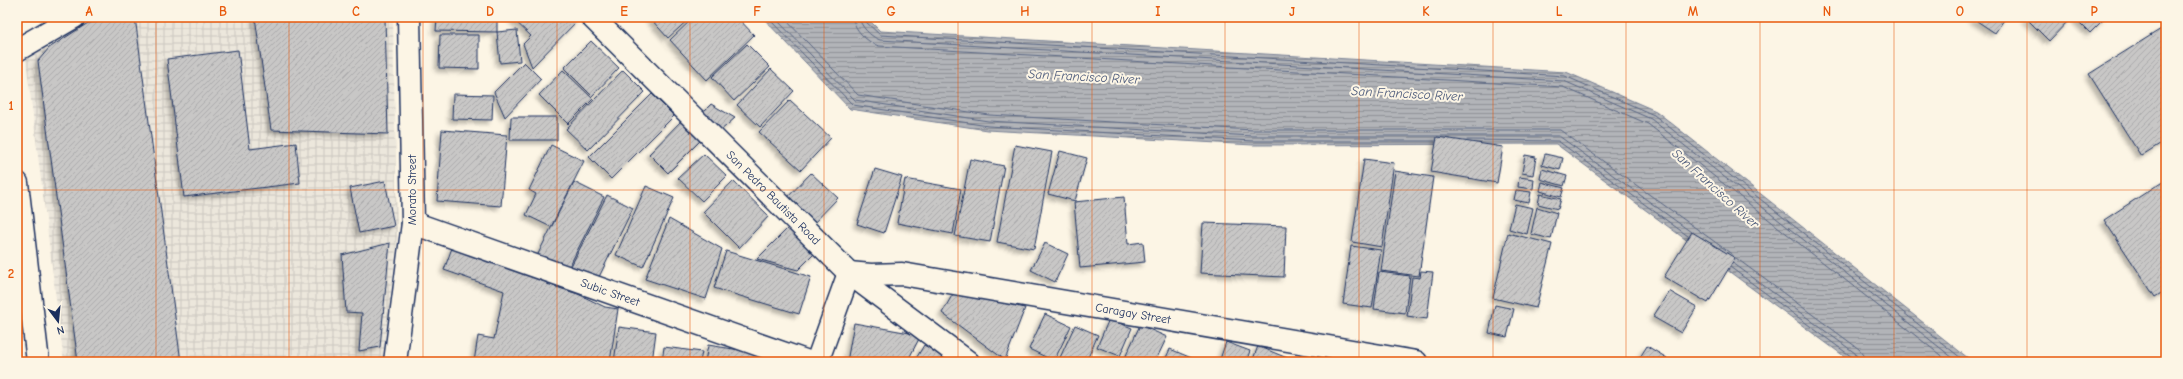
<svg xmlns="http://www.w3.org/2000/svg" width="2183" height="379" font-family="'Comic Neue',sans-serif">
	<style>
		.industrial { fill: url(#industrial-grid) }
		.water { fill: url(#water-rules); stroke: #767f94 }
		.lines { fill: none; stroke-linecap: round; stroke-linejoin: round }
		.shore { stroke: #576482; stroke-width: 1 }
		.building { fill: url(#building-hatch); stroke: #1b2f5e; filter: url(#shadow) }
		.street-casing { stroke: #1b2f5e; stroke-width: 25 }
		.street { stroke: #fcf5e5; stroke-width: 22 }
		.grid { fill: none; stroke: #e8590c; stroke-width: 1; stroke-opacity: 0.55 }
		.labels { text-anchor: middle; stroke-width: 4; stroke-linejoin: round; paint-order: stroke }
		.street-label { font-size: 12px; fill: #1b2f5e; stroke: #fcf5e5 }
		.water-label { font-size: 13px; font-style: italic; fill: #485779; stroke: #fcf5e5 }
		.neatline { fill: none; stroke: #e8590c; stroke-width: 1.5 }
		.grid-label { font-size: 13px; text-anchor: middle; font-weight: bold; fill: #e8590c }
	</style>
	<defs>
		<pattern id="industrial-grid" width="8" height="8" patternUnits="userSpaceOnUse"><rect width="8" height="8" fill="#ece7dc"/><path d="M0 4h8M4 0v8" fill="none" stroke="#cac6bf"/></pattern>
		<pattern id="water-rules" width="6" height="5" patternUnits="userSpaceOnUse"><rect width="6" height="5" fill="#b2b4b8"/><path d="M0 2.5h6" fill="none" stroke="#909399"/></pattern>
		<pattern id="building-hatch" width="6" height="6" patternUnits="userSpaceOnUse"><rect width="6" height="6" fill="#c8c7c6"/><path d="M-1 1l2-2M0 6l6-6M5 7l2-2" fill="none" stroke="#ababac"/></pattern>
		<filter id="shadow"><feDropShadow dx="-3.5" dy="3.5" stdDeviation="2" flood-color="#0004"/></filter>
	</defs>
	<rect width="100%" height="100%" fill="#fcf5e5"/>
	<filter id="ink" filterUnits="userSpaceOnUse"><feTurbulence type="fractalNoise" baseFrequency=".025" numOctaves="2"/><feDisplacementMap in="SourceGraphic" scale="8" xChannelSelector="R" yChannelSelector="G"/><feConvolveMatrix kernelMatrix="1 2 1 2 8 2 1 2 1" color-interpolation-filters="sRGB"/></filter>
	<g filter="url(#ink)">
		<path class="industrial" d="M102,17H393L397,238L383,362H64L26,60L74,24Z"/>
		<path class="water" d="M762,17H866L880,31L1566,72L1656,111L1973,362H1852L1556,144L1253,145L987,130L850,109Z"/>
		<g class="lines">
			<g class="shore">
				<path d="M767,17L853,105L988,126L1253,141H1435"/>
				<path d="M774,17L855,100L988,121L1253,136H1559L1691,232"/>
				<path d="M783,17L858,95L989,115L1253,130H1560L1733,255"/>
				<path d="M853,17C853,29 868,43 879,46L1563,87L1648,124L1949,362"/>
				<path d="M859,17C860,26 871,37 880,40L1564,81L1651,119L1958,362"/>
				<path d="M864,17L865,21L880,35L1565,76L1654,115L1966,362"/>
				<path d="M1467,140L1558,141L1688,236"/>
				<path d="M1736,258L1859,349L1864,355L1865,362"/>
				<path d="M1733,263L1855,353L1859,362"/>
				<path d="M1730,267L1852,357L1854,362"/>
			</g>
		</g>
		<g class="building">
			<path d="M135,17L181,362H78L38,61L49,48L88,23Z"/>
			<path d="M255,17H385L388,134L271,130Z"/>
			<path d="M437,17H497V32L436,31Z"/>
			<path d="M511,17H577L579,19L532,67L523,44L531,36Z"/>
			<path d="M649,17H691L668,38Z"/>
			<path d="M694,17H737L754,35L707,80L670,40Z"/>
			<path d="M1971,17H2006L1995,33Z"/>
			<path d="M2025,17H2068L2070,19L2049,41Z"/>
			<path d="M2074,17H2106L2090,33Z"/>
			<path d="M2161,29L2166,37V140L2141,156L2089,74Z"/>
			<path d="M517,30L520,61L500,63L497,32Z"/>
			<path d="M440,35H479V69L439,68Z"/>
			<path d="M591,41L619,68L592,96L564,68Z"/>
			<path d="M747,44L770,67L734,101L712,77Z"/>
			<path d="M238,50L250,149L296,143L300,183L184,197L167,59Z"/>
			<path d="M524,62L541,79L505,117L494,92Z"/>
			<path d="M771,69L794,91L760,127L737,105Z"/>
			<path d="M563,70L593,99L568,124L539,95Z"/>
			<path d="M623,70L645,92L588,150L566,129Z"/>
			<path d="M453,94L493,95L492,120L452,119Z"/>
			<path d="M652,94L674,116L611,179L589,157Z"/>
			<path d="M790,100L831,138L801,170L759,132Z"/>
			<path d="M711,104L735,118L719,132L696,119Z"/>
			<path d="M511,117H557V140H510Z"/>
			<path d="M682,120L702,139L668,173L649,154Z"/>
			<path d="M442,130L507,135L501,206L437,201Z"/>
			<path d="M1437,137L1503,147L1497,183L1431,172Z"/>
			<path d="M551,145L584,161L551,227L526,215L536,194L529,190Z"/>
			<path d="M1015,145L1052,152L1034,249L997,242Z"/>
			<path d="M1060,151L1087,158L1075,201L1048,194Z"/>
			<path d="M704,154L727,176L702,201L678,178Z"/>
			<path d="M1545,154L1563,158L1560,170L1542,165Z"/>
			<path d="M1525,155L1536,157L1533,175L1522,173Z"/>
			<path d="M970,159L1004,166L990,242L955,236Z"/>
			<path d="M1364,159L1394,163L1382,247L1352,242Z"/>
			<path d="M875,169L902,177L884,233L857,224Z"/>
			<path d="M1542,169L1567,176L1564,186L1540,179Z"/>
			<path d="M1395,171L1433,177L1419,276L1381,271Z"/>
			<path d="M811,173L838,198L810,227L784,201Z"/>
			<path d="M1519,177L1534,179L1533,189L1518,187Z"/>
			<path d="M905,179L961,189L953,234L897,223Z"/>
			<path d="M2165,180L2166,290L2155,297L2104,220Z"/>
			<path d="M385,181L394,226L359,233L350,188Z"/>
			<path d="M733,181L769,216L739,248L703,212Z"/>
			<path d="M574,182L604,197L567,271L537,256Z"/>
			<path d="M1542,182L1564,188L1561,197L1540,191Z"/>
			<path d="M646,186L674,198L643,267L616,255Z"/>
			<path d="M1516,190L1531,192L1529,203L1514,200Z"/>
			<path d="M1540,194L1561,199L1558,209L1538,204Z"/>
			<path d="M607,195L633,208L597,281L570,268Z"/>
			<path d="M1124,197L1128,244L1143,242L1145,262L1080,268L1074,202Z"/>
			<path d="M1515,204L1533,208L1527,234L1509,229Z"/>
			<path d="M1537,207L1557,213L1551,239L1531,234Z"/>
			<path d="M669,219L722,249L706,299L645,279Z"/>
			<path d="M1203,223L1286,226L1284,277L1200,273Z"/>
			<path d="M791,225L818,250L798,270L757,259Z"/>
			<path d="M1692,232L1735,258L1708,303L1664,277Z"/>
			<path d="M1508,233L1552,244L1536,308L1493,298Z"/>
			<path d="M390,243L380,347L359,351L362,313L346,312L342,255Z"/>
			<path d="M1045,243L1068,254L1055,282L1031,270Z"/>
			<path d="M453,245L539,275L547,284L578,294L605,307L618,309L610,362H474L478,336L494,339L504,291L444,270Z"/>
			<path d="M1351,246L1381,250L1372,308L1343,304Z"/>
			<path d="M726,251L811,277L799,314L714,288Z"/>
			<path d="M1421,271L1433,272L1427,319L1407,316L1412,277L1420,278Z"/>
			<path d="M1379,272L1410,276L1405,313L1374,309Z"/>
			<path d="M1669,291L1697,307L1681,333L1653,317Z"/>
			<path d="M954,292L1025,308L1005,360L942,313Z"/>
			<path d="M1495,305L1514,309L1507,337L1489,333Z"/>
			<path d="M1045,314L1071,326L1054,361L1029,349Z"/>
			<path d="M1109,319L1132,328L1120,356L1097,347Z"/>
			<path d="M854,323L921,335L907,362H847Z"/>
			<path d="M1075,325L1098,335L1086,362H1058Z"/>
			<path d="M1140,325L1167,337L1155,362H1123Z"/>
			<path d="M619,327L656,332L652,362H614Z"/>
			<path d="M18,338L20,362H17Z"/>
			<path d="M1226,342L1250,351L1246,362H1219Z"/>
			<path d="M708,345L765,354L764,360L781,362H705Z"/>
			<path d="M924,345L950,360L948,362H914Z"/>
			<path d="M1258,346L1292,360L1291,362H1252Z"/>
			<path d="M1647,346L1667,358L1665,362H1637Z"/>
			<path d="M664,347L702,352L700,362H662Z"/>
			<path d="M1170,349L1201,362H1164Z"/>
			<path d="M1303,349L1320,356L1317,362H1297Z"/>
		</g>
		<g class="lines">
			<g class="street-casing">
				<g id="street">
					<path id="s1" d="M592,17L849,273L968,362"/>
					<path d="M17,50L74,17"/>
					<path d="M17,183L38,362"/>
					<path id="s2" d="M413,223L808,362"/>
					<path d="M395,362L413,223L409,17"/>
					<path id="s3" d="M817,362L849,273L871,275L902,274L1416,362"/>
				</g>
			</g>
			<use href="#street" class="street"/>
		</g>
	</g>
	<path class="grid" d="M156,17V362M289,17V362M423,17V362M557,17V362M690,17V362M824,17V362M958,17V362M1092,17V362M1225,17V362M1359,17V362M1493,17V362M1626,17V362M1760,17V362M1894,17V362M2027,17V362M17,190H2166"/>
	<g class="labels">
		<g class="street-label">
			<text transform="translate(412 190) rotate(-90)" y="4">Morato Street</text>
			<text dy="4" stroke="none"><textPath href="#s1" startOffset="256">San Pedro Bautista Road</textPath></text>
			<text dy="4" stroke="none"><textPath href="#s2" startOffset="209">Subic Street</textPath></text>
			<text dy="4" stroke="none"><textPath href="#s3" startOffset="382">Caragay Street</textPath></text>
		</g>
		<g class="water-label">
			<text transform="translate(1084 76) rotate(3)" y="5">San Francisco River</text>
			<text transform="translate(1407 93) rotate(3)" y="5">San Francisco River</text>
			<text transform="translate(1716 188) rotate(42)" y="5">San Francisco River</text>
		</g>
	</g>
	<rect width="2183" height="379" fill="none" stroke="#fcf5e5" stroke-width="44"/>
	<g transform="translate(58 321) rotate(164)" stroke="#fcf5e5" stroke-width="3" paint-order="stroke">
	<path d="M0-3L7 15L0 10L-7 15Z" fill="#1b2f5e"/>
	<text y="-6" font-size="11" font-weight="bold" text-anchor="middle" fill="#1b2f5e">N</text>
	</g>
	<rect x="22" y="22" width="2139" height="335" class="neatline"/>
	<g class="grid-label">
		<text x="89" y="16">A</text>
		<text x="223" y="16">B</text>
		<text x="356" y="16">C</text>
		<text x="490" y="16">D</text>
		<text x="624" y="16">E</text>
		<text x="757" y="16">F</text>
		<text x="891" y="16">G</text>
		<text x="1025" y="16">H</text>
		<text x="1158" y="16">I</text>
		<text x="1292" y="16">J</text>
		<text x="1426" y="16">K</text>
		<text x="1559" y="16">L</text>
		<text x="1693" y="16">M</text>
		<text x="1827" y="16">N</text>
		<text x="1960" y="16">O</text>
		<text x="2094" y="16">P</text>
		<text x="11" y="110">1</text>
		<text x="11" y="278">2</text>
	</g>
</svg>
